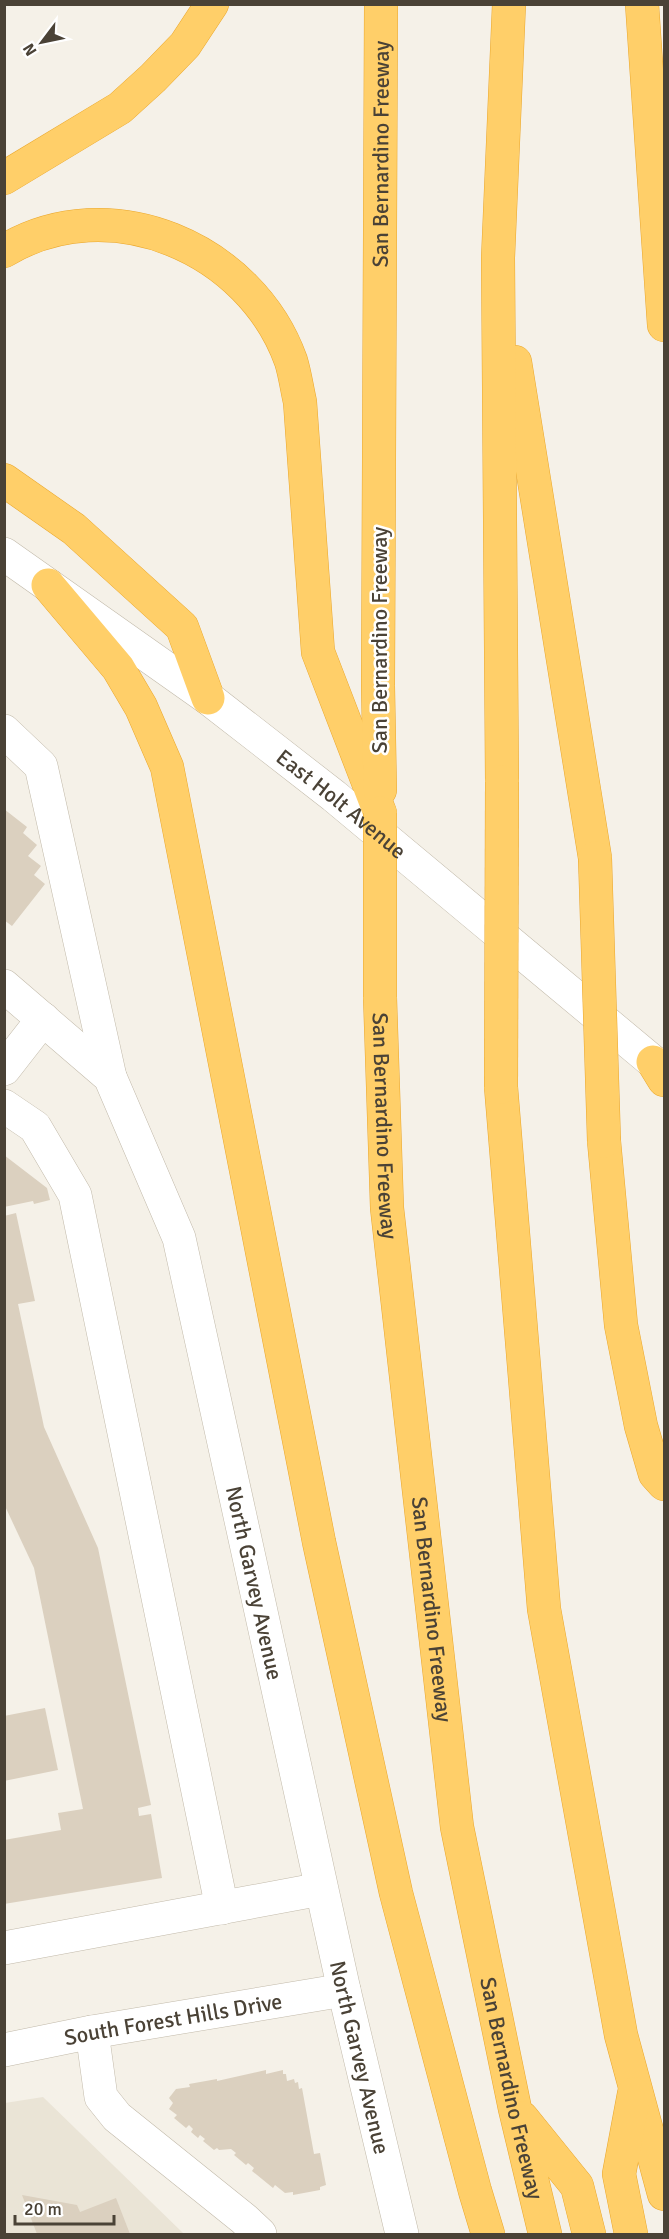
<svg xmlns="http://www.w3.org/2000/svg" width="669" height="2239" font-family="Signika,sans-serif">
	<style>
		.residential { fill: #eae4d6 }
		.building { fill: #dbd0bf }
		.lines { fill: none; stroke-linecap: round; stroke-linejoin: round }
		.minor-casing { stroke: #c2baaa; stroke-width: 34 }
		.highway-casing { stroke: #eaa72d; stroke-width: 34 }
		.minor { stroke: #fff; stroke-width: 33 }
		.highway { stroke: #ffcf69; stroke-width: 33 }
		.highway-bridge-casing { stroke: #eaa72d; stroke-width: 34; stroke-linecap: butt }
		.highway-bridge { stroke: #ffcf69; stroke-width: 33 }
		.labels { text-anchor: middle; stroke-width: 5; stroke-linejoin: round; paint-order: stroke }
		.street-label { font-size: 22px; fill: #4a4236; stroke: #fff }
	</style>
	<rect width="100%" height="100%" fill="#f5f1e8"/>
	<path class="residential" d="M43,2097L184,2234H5V2103Z"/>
	<g class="building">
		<path d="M4,809L27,827L23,833L37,845L28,856L41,866L34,875L45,884L12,926L4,920Z"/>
		<path d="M4,1155L47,1188L50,1200L34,1204L33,1201L4,1207Z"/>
		<path d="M16,1213L35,1301L18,1304L44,1427L98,1548L151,1805L138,1808L139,1816L151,1814L162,1878L4,1904V1840L61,1830L58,1813L83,1809L34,1568L4,1504V1216Z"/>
		<path d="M45,1708L58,1770L4,1781V1716Z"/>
		<path d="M266,2070V2074L283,2070V2074H286L287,2081L294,2079L295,2083L298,2082L299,2089L302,2088L314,2154L320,2153L326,2185L320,2187V2190L293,2195V2192L285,2193L275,2185L273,2188L252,2171L254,2168L248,2163L246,2165L234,2155L236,2153L231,2149L219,2150L217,2148L214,2150L203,2141L205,2139L200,2135L198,2138L191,2132L193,2129L189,2125L186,2128L174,2118L177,2115L169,2109L173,2103L169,2098L176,2089L190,2087L189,2084L217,2079V2081Z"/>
		<path d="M22,2195L77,2205L80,2212L116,2198L130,2234H37Z"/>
	</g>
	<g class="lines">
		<g class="minor-casing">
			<g id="minor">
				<path id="s1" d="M4,554L208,698L334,796L664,1071"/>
				<path d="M4,731L41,766L110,1077"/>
				<path id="s2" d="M4,986L110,1077L179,1238L344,1990L402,2234"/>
				<path d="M4,1069L43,1019"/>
				<path d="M4,1106L35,1127L75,1195L222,1908"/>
				<path d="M4,1948L321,1889"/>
				<path d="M92,2032L101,2097L117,2117L244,2219L260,2234"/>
				<path id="s3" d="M4,2050L92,2032L344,1990"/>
			</g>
		</g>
		<g class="highway-casing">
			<g id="highway">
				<path d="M642,4L664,325"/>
				<path d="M4,178L120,108L153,78L185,45L212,4"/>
				<path d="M4,251C110,187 251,248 291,361C295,374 297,389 300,402L318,652L380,813"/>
				<path d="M515,362L595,858"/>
				<path d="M4,480L74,529L182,627L208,698"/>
				<path d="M48,585L118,668L141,707L167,767L319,1542L396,1893L475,2191L488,2234"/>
				<path d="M502,782L498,258L509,4"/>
				<path id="s4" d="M380,790L378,686L381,4"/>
				<path id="s5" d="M380,997L387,1208L457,1827L515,2109L545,2234"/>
				<path d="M653,1062L664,1080"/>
				<path d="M501,1087L544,1609L621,2035L664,2194"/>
				<path d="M604,1141L621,1325L641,1426L655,1474L664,1484"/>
				<path d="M522,2118L577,2186L589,2234"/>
				<path d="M631,2234L619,2174L634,2094"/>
			</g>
		</g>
		<use href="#minor" class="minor"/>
		<use href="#highway" class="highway"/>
		<g class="highway-bridge-casing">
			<g id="highway-bridge">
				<path d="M595,858L604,1141"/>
				<path d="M380,997V813"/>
				<path d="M501,1087L502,782"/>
			</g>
		</g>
		<use href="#highway-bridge" class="highway-bridge"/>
	</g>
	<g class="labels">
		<g class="street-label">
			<text dy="8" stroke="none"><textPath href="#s4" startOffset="636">San Bernardino Freeway</textPath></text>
			<text transform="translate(379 640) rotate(-90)" y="8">San Bernardino Freeway</text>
			<text dy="8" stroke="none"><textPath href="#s1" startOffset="420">East Holt Avenue</textPath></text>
			<text dy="8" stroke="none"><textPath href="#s5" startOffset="129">San Bernardino Freeway</textPath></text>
			<text dy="8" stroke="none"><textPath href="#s2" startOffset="668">North Garvey Avenue</textPath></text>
			<text dy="8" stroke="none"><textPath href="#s5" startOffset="615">San Bernardino Freeway</textPath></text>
			<text dy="8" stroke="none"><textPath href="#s3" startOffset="172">South Forest Hills Drive</textPath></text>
			<text dy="8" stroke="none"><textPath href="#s2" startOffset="1154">North Garvey Avenue</textPath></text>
			<text dy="8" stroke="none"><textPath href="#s5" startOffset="1101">San Bernardino Freeway</textPath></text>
		</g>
	</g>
	<rect width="669" height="2239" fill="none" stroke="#4a4236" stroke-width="12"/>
	<g transform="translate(42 42) rotate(238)" stroke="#ffffff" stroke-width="4.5" paint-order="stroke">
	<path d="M0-4.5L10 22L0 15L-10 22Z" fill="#4a4236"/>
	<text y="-9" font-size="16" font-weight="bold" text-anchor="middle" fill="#4a4236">N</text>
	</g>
	<path d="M15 2215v9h99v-9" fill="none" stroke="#4a4236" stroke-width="3"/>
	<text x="24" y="2215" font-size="18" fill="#4a4236" stroke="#ffffff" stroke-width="4.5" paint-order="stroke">20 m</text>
</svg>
